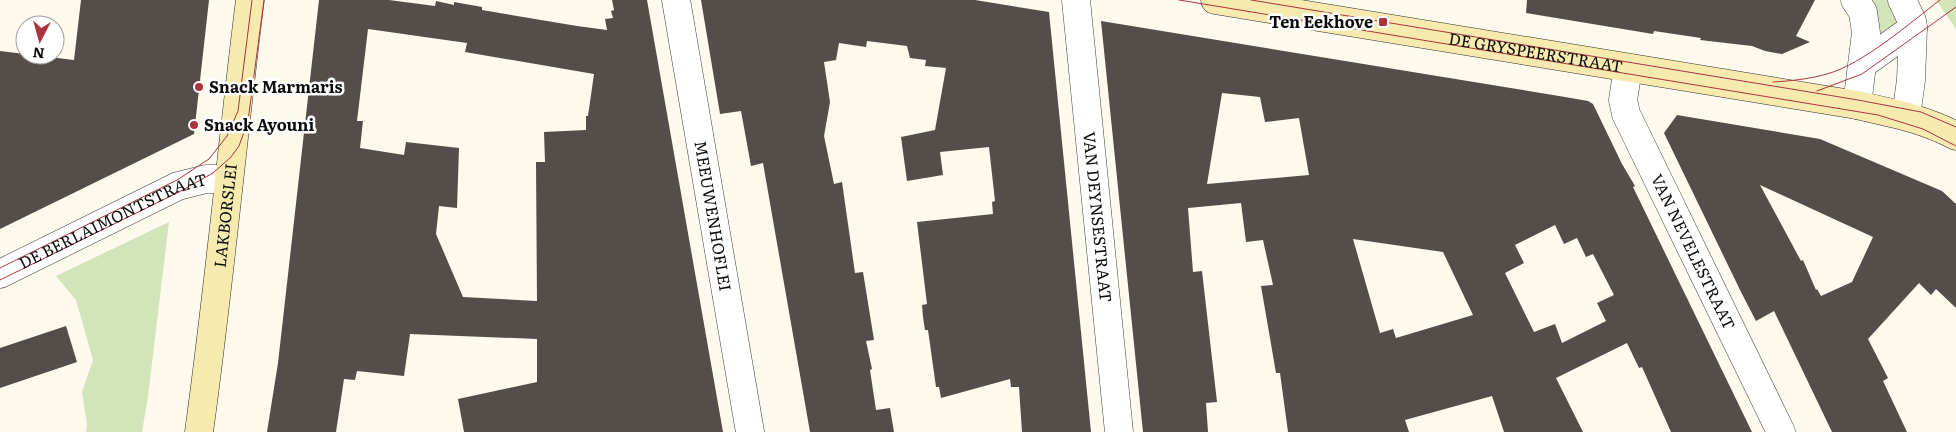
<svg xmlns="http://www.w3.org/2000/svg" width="1956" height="432" font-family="Literata,serif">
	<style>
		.green { fill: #d2e4ba }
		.building { fill: #544d4a; fill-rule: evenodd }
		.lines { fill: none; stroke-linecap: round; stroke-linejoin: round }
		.street-casing { stroke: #3f3f3f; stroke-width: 29 }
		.secondary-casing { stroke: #2e2e2e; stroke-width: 29 }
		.street { stroke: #fff; stroke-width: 28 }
		.secondary { stroke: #f6eaaf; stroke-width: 28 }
		.tram { stroke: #ad3340; stroke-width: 1 }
		.poi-dot { fill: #ad3340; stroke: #fff; stroke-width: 2 }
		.labels { text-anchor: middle; stroke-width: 5; stroke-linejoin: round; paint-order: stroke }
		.poi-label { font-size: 16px; font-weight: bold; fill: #0c0c0c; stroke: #fff; text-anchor: start }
		.street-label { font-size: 16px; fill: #0c0c0c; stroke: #fff }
	</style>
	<rect width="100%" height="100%" fill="#fdf9ed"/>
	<g class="green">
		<path d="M1869,0H1889L1899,21L1881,35L1877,16Z"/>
		<path d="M1936,0H1956V29Z"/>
		<path d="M169,222L148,396L142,432H86L87,424L82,392L93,360L76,300L56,276Z"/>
	</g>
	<g class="building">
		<path d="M81,0H209L194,134L0,229V51L74,60Z"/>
		<path d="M319,0H389L435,6L436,1L454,5V2L482,7V10L577,26L607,30L605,19L613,18L611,11L614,10L612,0H647L723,432H464L458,399L537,382V339L410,334L404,376L357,371L355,380L344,379L336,432H267L278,363ZM368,29L467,43L465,52L594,74L588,116H586V130L544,132L545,162H536L537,301L463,297L436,234L439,206L457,208L459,148L406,142L404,155L360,148L363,121H357Z"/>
		<path d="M701,0H975L1049,12L1091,432H1022L1019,387H1011L1010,379L941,398L939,387H936L928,330H925L923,317L922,305L927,304L917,222L993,214L992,202L995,201L989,147L940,152L943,175L907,181L901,137L935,130L946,68L925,66L926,60L910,58L907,46L867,41L866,47L839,43L836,60L824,62L830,102L824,136L834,184L842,182L855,273L863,272L874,340L866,341L872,369L870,370L876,410L890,408L894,432H810L763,163L751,166L741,111L720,114Z"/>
		<path d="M1527,0H1815L1796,36L1810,42L1782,54L1765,51L1752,46L1700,40L1701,38L1654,31L1653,34L1526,13Z"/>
		<path d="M1101,21L1565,97L1588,101L1593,104L1622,164L1635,186L1633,187L1752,432H1671L1642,367L1639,368L1627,343L1556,378L1583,432H1504L1492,396L1405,420L1409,432H1288L1280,373H1276L1261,286L1273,285L1263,240L1246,242L1241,203L1188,208L1193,272L1202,271L1217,402L1206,403L1208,432H1143ZM1222,93L1260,97L1265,122L1299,118L1309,175L1207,184ZM1555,225L1564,244L1577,238L1586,257L1593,254L1614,295L1597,303L1606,321L1562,343L1555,324L1534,332L1505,273L1524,263L1515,245ZM1353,239L1443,252L1473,315L1396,338L1393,329L1380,333Z"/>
		<path d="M1677,115L1820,139L1942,191L1956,204V308L1936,289L1931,295L1919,283L1868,339L1888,378L1883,381L1907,432H1832L1774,311L1756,321L1741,292L1664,133ZM1760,185L1873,237L1852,282L1821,296L1817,289L1816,290L1803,260L1801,261Z"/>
		<path d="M66,326L77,362L0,388V348Z"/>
	</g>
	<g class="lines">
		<g class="street-casing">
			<g id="street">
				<path id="s1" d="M676,0L750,432"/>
				<path id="s2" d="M1076,0L1119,432"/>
				<path d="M1855,0L1863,12L1866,33L1857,105"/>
				<path d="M1902,0L1912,21L1913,28L1911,80L1907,109L1909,116"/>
				<path d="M1863,64L1913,28"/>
				<path id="s3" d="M1628,68L1623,100L1626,114L1781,432"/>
				<path id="s4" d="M0,274L178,186L206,179H228"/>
			</g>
		</g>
		<g class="secondary-casing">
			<g id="secondary">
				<path id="s5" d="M1215,0L1857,105C1892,113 1924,119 1956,136"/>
				<path id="s6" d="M199,432C219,288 232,144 250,0"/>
			</g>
		</g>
		<use href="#street" class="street"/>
		<use href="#secondary" class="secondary"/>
		<g class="tram">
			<path d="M1179,0L1878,115L1923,129L1956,146"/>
			<path d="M1251,0L1858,100L1921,112L1956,127"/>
			<path d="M1773,82C1791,81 1809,79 1827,74C1863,64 1910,23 1940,0"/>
			<path d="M1817,91L1862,74L1956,7"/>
			<path d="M0,268L177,180L209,159L227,136L238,111L252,0"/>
			<path d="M0,280L179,192L213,173L231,157L239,146L248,121L264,0"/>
		</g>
	</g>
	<g class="poi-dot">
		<rect x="1378" y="17" width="10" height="10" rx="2.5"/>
		<circle cx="199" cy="87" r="5"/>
		<circle cx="194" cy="125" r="5"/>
	</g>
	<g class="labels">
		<g class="poi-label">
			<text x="1373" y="28" text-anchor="end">Ten Eekhove</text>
			<text x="209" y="93">Snack Marmaris</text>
			<text x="204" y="131">Snack Ayouni</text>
		</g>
		<g class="street-label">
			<text dy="6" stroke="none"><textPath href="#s5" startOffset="325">DE GRYSPEERSTRAAT</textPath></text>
			<text dy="6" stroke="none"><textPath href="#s6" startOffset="218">LAKBORSLEI</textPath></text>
			<text dy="6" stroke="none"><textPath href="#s1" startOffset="219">MEEUWENHOFLEI</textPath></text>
			<text dy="6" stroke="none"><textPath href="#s2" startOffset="218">VAN DEYNSESTRAAT</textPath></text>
			<text dy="6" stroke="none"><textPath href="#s4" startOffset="125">DE BERLAIMONTSTRAAT</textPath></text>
			<text dy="6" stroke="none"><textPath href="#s3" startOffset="200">VAN NEVELESTRAAT</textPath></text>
		</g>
	</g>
	<g transform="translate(40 40) rotate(186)"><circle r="24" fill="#ffffff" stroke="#9e9e9e"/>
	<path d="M0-4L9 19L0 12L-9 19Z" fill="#ad3340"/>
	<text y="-8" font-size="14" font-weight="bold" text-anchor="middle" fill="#0c0c0c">N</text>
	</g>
</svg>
